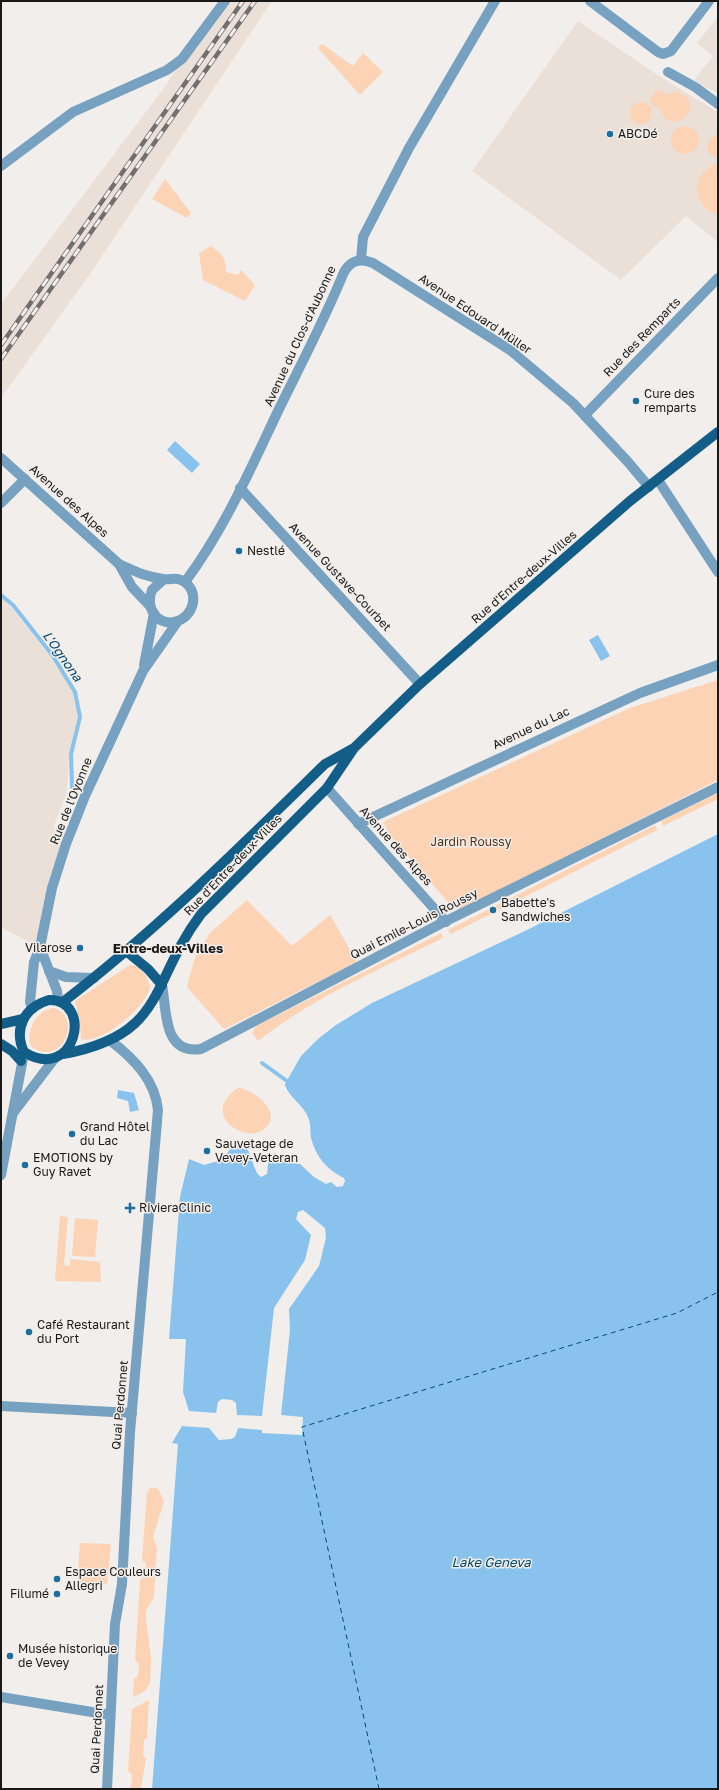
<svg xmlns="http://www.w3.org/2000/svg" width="719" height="1790" font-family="'Golos Text',sans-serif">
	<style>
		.built { fill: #ebe0d8 }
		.green { fill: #fcd3b5 }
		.water { fill: #89c3ed }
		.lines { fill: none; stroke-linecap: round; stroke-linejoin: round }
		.stream { stroke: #89c3ed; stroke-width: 4 }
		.ferry { stroke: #004a72; stroke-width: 1; stroke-dasharray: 5 4; stroke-linecap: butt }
		.minor { stroke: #77a1c1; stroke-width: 10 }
		.major { stroke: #135d89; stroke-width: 10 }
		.rail-casing { stroke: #72706e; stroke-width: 4.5 }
		.rail { stroke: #f2eeeb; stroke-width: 3; stroke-dasharray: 9; stroke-linecap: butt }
		.poi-dot { fill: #1c6e9f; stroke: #f2eeeb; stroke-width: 1.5 }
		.labels { text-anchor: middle; stroke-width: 3; stroke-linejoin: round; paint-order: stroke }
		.poi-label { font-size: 12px; fill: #191817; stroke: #f2eeeb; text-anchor: start }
		.street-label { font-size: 12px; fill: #191817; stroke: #f2eeeb }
		.park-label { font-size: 12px; fill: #553011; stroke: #f2eeeb }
		.water-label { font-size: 13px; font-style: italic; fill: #004a72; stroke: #f2eeeb }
		.neighbourhood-label { font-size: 13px; font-weight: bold; fill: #191817; stroke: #f2eeeb }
	</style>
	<rect width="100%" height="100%" fill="#f2eeeb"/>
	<g class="built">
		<path d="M225,1H272L90,274L1,398V304L167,84L182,59Z"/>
		<path d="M718,17V94L694,80L713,56L697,43Z"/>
		<path d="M578,21L662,78L718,112V242L686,216L621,280L472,171Z"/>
		<path d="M1,597L6,601L51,657L74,692L79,712L70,754L66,795L53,828L70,835L40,947L1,928Z"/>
	</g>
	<g class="green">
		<path d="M322,44L353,66L363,53L383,72L360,95L318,48Z"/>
		<path d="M656,91H661L666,95L677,91C712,106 669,141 660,108C654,108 651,105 650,99Z"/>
		<circle cx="641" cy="113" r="11"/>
		<circle cx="685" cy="140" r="14"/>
		<path d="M714,135H718V157C704,156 704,142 714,135Z"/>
		<path d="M718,164V214C691,209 690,169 718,164Z"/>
		<path d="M165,179L191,213L187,218L152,199Z"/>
		<path d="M211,246C221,253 227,259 226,272L238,275L241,270L255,285L245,301L203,280L199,253Z"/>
		<path d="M718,680V780L462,909L453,908L389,834L383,822L630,708Z"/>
		<path d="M718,793V799L663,826L661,821Z"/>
		<path d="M655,825L657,830L451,934L448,930Z"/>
		<path d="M247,900L292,946L330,915L357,962L224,1029L187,987L194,960L210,933Z"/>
		<path d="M441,933L443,938C380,969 314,997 258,1041L252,1033L256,1026Z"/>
		<path d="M130,965C141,965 149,978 150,988C145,1007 102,1045 81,1039L80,1023L75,1001Z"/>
		<path d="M54,1008C84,1018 61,1069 31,1046C25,1032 37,1009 54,1008Z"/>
		<path d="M239,1088C256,1090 285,1115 263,1130C245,1142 212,1120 226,1100C230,1094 233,1090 239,1088Z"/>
		<path d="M60,1216L68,1217L64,1265L70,1266V1259L100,1262L101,1282L55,1281Z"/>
		<path d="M75,1218L98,1220L95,1257L72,1256Z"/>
		<path d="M151,1487L158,1489L164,1501L153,1537L157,1548L154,1597L146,1611V1619L151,1658L150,1683L145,1691L134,1697L133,1695L134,1679L138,1676L139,1664L135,1660L140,1580L145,1576L146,1564L142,1560L147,1493Z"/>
		<path d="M80,1543L111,1544L107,1584L77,1583Z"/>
		<path d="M149,1700L147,1738L144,1740L143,1756L146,1758L141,1789H129L131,1786L132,1775L128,1771L132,1709Z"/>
	</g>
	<g class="water">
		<path d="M175,441L200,464L192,473L167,450Z"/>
		<path d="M598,635L610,656L601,661L589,640Z"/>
		<path d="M718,834V1789H152L178,1444L172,1443L182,1426L209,1428L219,1440L231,1439L235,1437L238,1428L262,1430V1433L302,1435L303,1417L281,1415L290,1330L289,1309L319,1266L326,1238L325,1228L303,1210L298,1212L296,1219L311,1235L305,1260L274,1308L262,1416L237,1415L236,1403L232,1400L222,1399L218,1402L216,1413L189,1411L183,1392L186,1339H169L180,1197L189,1159L204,1165L222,1160L231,1148L247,1149C253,1157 253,1172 261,1177L267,1174L269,1156L275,1153L283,1162L300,1164L314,1177L326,1184L331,1182L337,1187L343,1186L345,1181L344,1178C327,1170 316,1157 311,1138C310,1132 311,1123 308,1117C304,1106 286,1094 285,1084L301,1056L318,1039L336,1025L372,1003L529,929Z"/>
		<path d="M118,1090L134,1093L139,1110L130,1112L128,1101L117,1098Z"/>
	</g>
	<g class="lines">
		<g class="stream">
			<path d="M1,595L13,605L53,656L75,692L80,717L71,754L72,787"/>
			<path d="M262,1063L287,1081"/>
		</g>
		<path class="ferry" d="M379,1789L302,1427L677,1313L718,1292"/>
		<g class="minor">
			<path d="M590,1L658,52L663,54L671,51L709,1"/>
			<path d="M668,72L695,87L718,104"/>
			<path d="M1,166L73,112L167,70L182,59L225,1"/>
			<path d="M361,260L363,237L409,148L495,1"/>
			<path d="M585,415L718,278"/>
			<path d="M1,458L119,564L132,587L150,606"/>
			<path d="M658,480L718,572"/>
			<path d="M240,488L420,684"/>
			<path d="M1,503L25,479"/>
			<path d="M119,564C126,567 134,571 142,574C148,576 156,578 163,579C172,580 178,576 186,583C203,598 188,626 166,622C151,618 147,603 152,590L164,579"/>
			<path d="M185,582C224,530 251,468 279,409C301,364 325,319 344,272C351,260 360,258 373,263L510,350L573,403L628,462L649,487"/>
			<path d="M144,665L154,613"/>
			<path d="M327,788L446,922"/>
			<path d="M358,824L640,693L718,665"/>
			<path d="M40,947L57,991L58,1001"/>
			<path d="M49,971L66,977L94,978"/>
			<path d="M162,985C167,1011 163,1055 201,1049L440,924L718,787"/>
			<path d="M32,1009L30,1002L34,962L40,947L52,888L66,844L85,796L143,671L178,621"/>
			<path d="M13,1113L55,1058"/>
			<path d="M1,1175L24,1053"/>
			<path d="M1,1406L132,1413"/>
			<path d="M1,1697L110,1715"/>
			<path d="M107,1789L115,1624L122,1584L130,1432L158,1110C155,1080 134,1059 111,1041"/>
		</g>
		<g class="major">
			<path d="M126,951L148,969L162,985"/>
			<path d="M49,1000C94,999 76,1084 24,1052C13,1028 25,1007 49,1000Z"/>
			<path d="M63,1002C157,930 240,847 325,764L352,749"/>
			<path d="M1,1024L23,1019"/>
			<path d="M1,1044L12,1051L21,1061"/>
			<path d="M63,1054C167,1035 149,983 201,914L327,788L354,748L420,684L630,501L718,432"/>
		</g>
		<g class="rail-casing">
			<g id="rail">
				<path d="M1,345L243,1"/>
				<path d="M1,359L255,1"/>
			</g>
		</g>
		<use href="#rail" class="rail"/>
	</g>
	<g class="poi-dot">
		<circle cx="610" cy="134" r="4"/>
		<circle cx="636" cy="401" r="4"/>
		<circle cx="239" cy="551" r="4"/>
		<circle cx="493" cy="910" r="4"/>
		<circle cx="80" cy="948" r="4"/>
		<circle cx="72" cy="1134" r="4"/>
		<circle cx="207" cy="1151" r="4"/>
		<circle cx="25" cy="1165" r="4"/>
		<path d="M128 1202h4v4h4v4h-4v4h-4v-4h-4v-4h4z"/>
		<circle cx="29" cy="1332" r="4"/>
		<circle cx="57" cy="1579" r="4"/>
		<circle cx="57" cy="1594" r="4"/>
		<circle cx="10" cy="1656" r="4"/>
	</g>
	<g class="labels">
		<g class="poi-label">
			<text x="618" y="138">ABCDé</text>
			<text x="644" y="398">Cure des<tspan x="644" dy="14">remparts</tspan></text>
			<text x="247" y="555">Nestlé</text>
			<text x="501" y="907">Babette's<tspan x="501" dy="14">Sandwiches</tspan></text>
			<text x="72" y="952" text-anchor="end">Vilarose</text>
			<text x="80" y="1131">Grand Hôtel<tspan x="80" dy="14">du Lac</tspan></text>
			<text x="215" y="1148">Sauvetage de<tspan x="215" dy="14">Vevey-Veteran</tspan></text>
			<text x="33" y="1162">EMOTIONS by<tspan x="33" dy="14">Guy Ravet</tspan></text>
			<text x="139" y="1212">RivieraClinic</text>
			<text x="37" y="1329">Café Restaurant<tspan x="37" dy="14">du Port</tspan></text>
			<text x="65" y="1576">Espace Couleurs<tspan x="65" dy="14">Allegri</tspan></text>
			<text x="49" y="1598" text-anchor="end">Filumé</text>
			<text x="18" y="1653">Musée historique<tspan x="18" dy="14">de Vevey</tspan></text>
		</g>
		<g class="street-label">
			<text transform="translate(475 314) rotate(34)" y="4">Avenue Edouard Müller</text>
			<text transform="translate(300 336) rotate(-65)" y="4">Avenue du Clos-d'Aubonne</text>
			<text transform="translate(642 337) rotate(-46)" y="4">Rue des Remparts</text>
			<text transform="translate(69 501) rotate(42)" y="4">Avenue des Alpes</text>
			<text transform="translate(340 577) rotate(47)" y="4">Avenue Gustave-Courbet</text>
			<text transform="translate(524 577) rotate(-41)" y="4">Rue d'Entre-deux-Villes</text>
			<text transform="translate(531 728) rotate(-25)" y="4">Avenue du Lac</text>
			<text transform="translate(71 801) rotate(-68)" y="4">Rue de l'Oyonne</text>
			<text transform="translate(396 846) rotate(48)" y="4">Avenue des Alpes</text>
			<text transform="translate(233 865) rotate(-46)" y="4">Rue d'Entre-deux-Villes</text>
			<text transform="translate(414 924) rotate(-27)" y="4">Quai Emile-Louis Roussy</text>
			<text transform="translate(120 1405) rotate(-85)" y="4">Quai Perdonnet</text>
			<text transform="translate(97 1729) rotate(-87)" y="4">Quai Perdonnet</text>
		</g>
		<g class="park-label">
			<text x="471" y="846">Jardin Roussy</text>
		</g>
		<g class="water-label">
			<text transform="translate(63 656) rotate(55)" y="5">L'Ognona</text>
			<text x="491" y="1567">Lake Geneva</text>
		</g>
		<g class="neighbourhood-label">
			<text x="168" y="953">Entre-deux-Villes</text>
		</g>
	</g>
	<rect width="719" height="1790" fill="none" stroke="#191817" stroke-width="4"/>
</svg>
